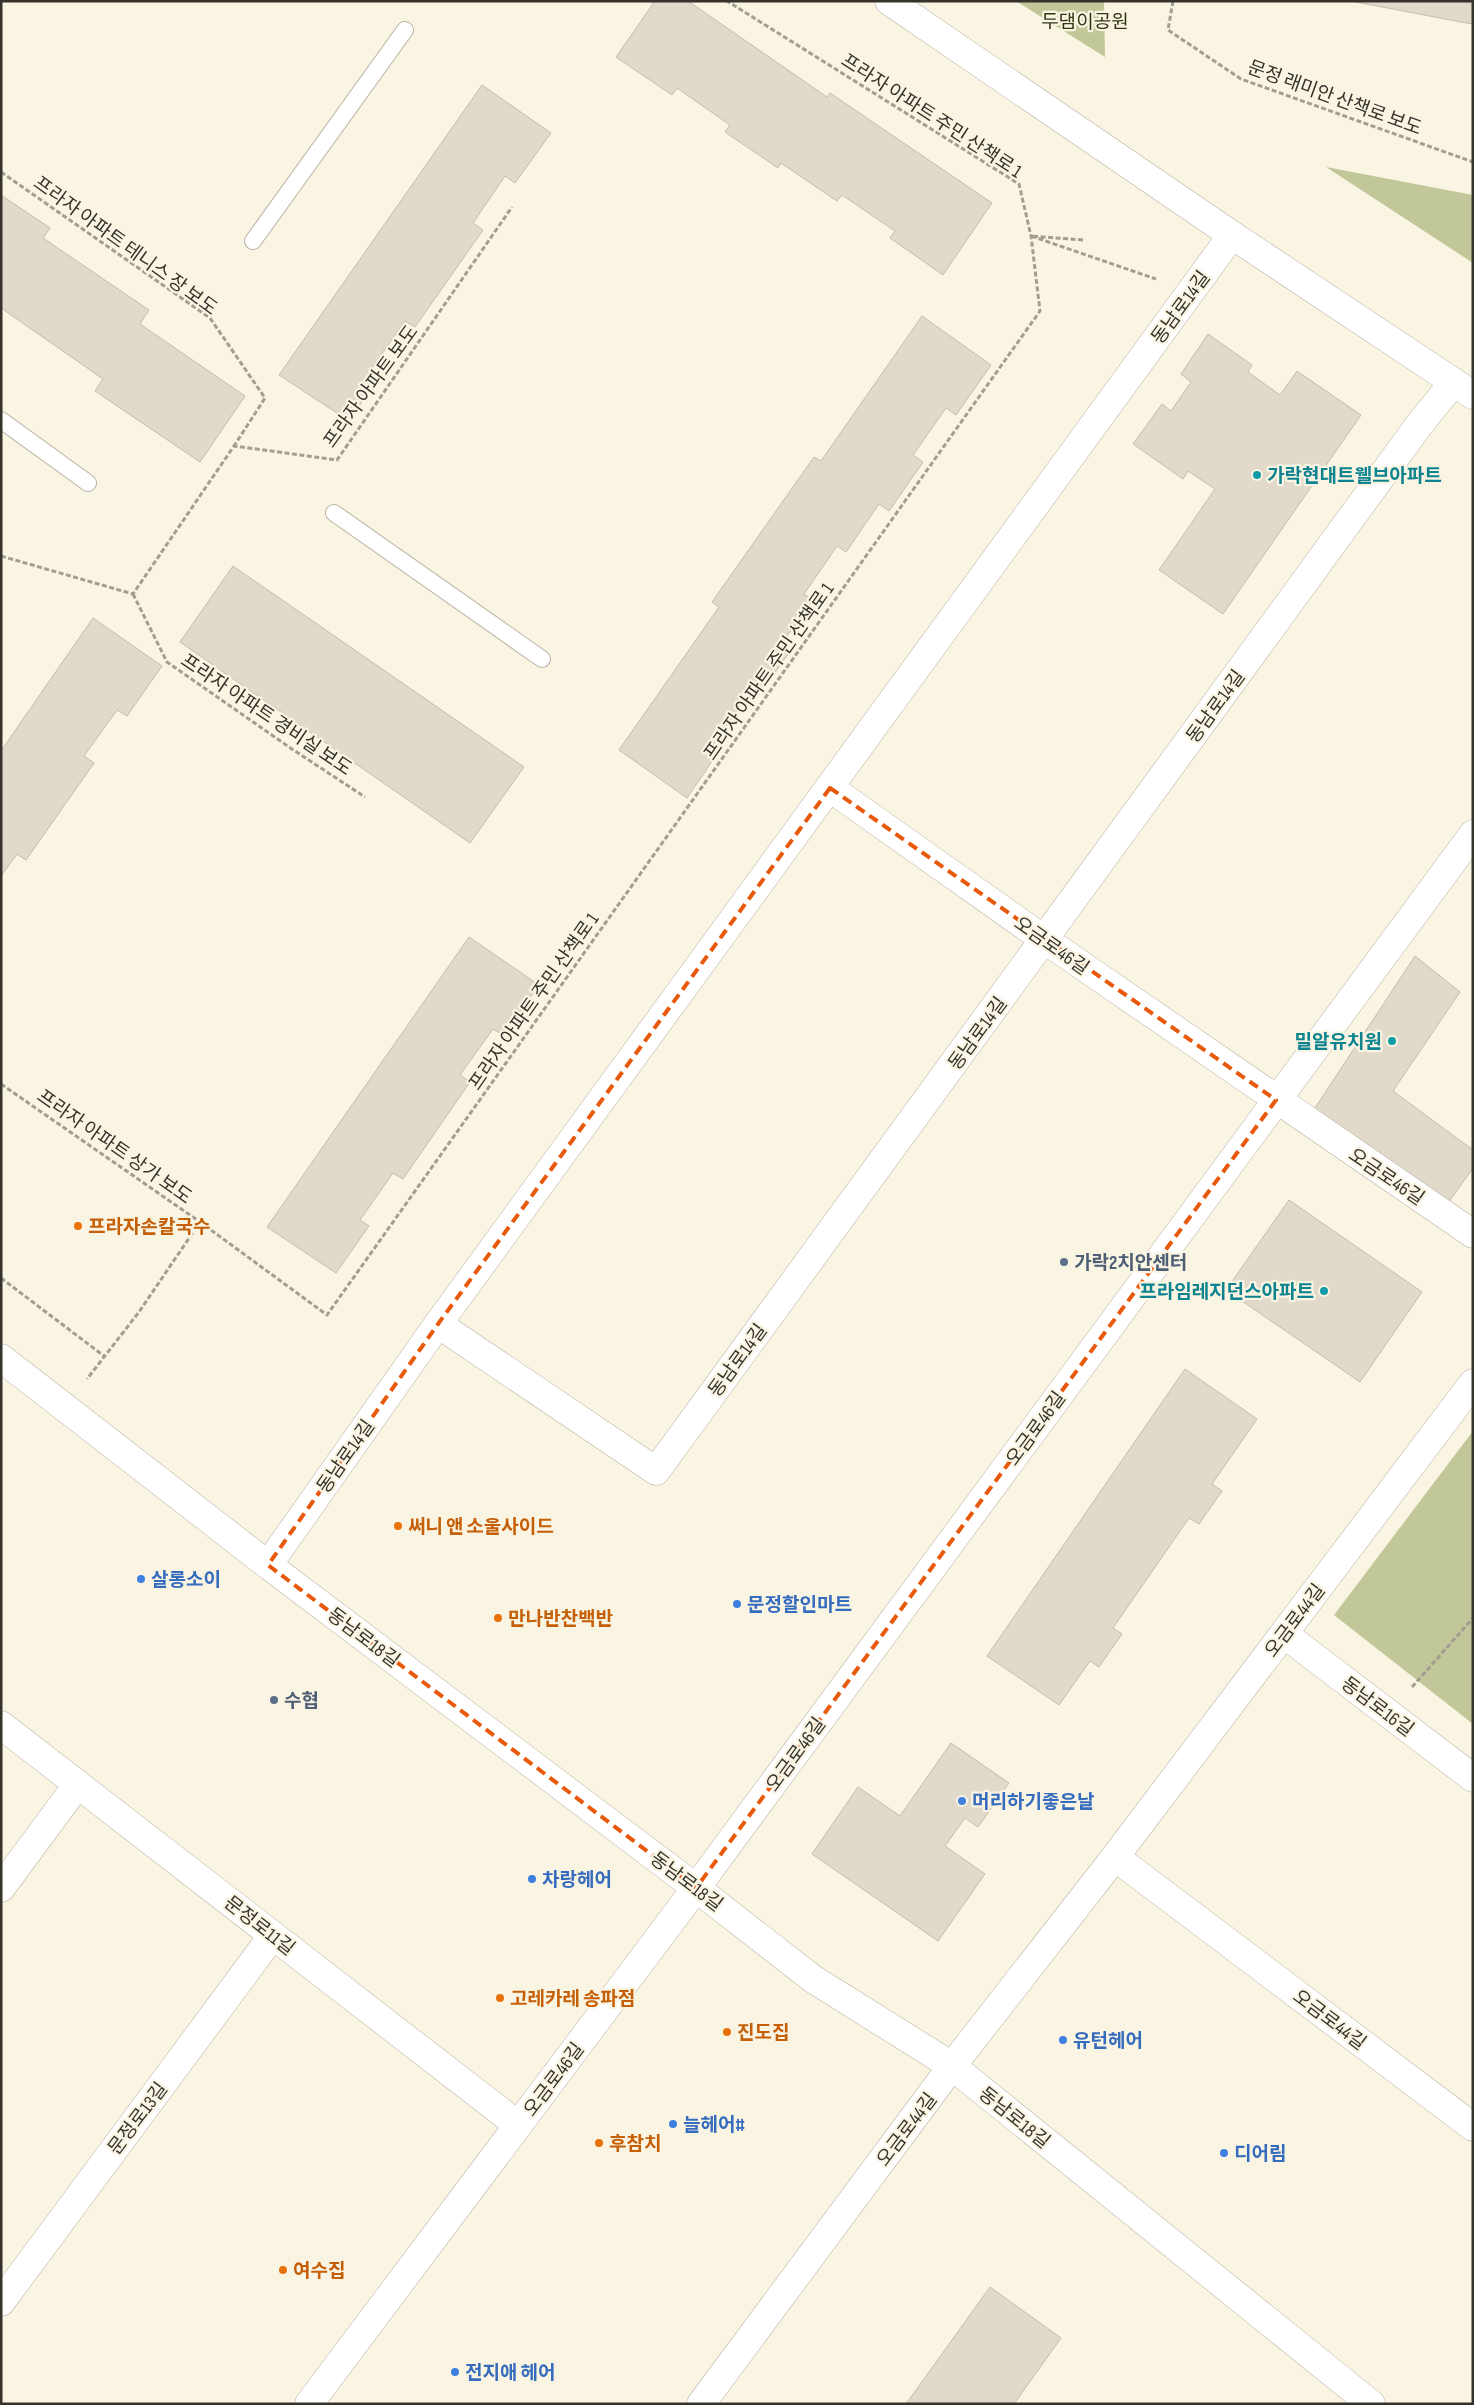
<svg xmlns="http://www.w3.org/2000/svg" width="1474" height="2405" font-family="'Sofia Sans Condensed','Noto Sans KR',sans-serif">
	<style>
		.green { fill: #c1c798 }
		.building { fill: #e1dacb; stroke: #c3bdad }
		.lines { fill: none; stroke-linecap: round; stroke-linejoin: round }
		.service-casing { stroke: #b9b3a4; stroke-width: 18 }
		.minor-casing { stroke: #b9b3a4; stroke-width: 29 }
		.tertiary-casing { stroke: #b9b3a4; stroke-width: 29 }
		.path { stroke: #a29e92; stroke-width: 3; stroke-dasharray: 5 2.5; stroke-linecap: butt }
		.service { stroke: #fff; stroke-width: 16 }
		.minor { stroke: #fff; stroke-width: 28 }
		.tertiary { stroke: #fff; stroke-width: 28 }
		.marked { fill: none; stroke: #e8590c; stroke-width: 4; stroke-dasharray: 10 6; stroke-linejoin: round }
		.culture-dot { fill: #0f9aa8; stroke: #faf4e3; stroke-width: 2 }
		.food-dot { fill: #e8710a; stroke: #faf4e3; stroke-width: 2 }
		.service-dot { fill: #5c6f8a; stroke: #faf4e3; stroke-width: 2 }
		.shop-dot { fill: #3f7fe0; stroke: #faf4e3; stroke-width: 2 }
		.labels { text-anchor: middle; stroke-width: 4.5; stroke-linejoin: round; paint-order: stroke }
		.park-label { font-size: 19px; fill: #333613; stroke: #faf4e3 }
		.street-label { font-size: 19px; fill: #36332d; stroke: #faf4e3 }
		.culture-label { font-size: 19px; font-weight: bold; fill: #0d838f; stroke: #faf4e3; text-anchor: end }
		.food-label { font-size: 19px; font-weight: bold; fill: #c56008; stroke: #faf4e3; text-anchor: start }
		.service-label { font-size: 19px; font-weight: bold; fill: #4e5e75; stroke: #faf4e3; text-anchor: start }
		.shop-label { font-size: 19px; font-weight: bold; fill: #366cbe; stroke: #faf4e3; text-anchor: start }
	</style>
	<rect width="100%" height="100%" fill="#faf4e3"/>
	<g class="green">
		<path d="M1016,1H1104L1105,57Z"/>
		<path d="M1326,167L1473,195V263Z"/>
		<path d="M1473,1431V1724L1334,1615Z"/>
	</g>
	<g class="building">
		<path d="M655,1H688L827,97L830,93L992,203L943,275L890,238L895,231L842,195L837,201L781,163L778,168L725,132L730,125L677,88L672,95L616,57Z"/>
		<path d="M1351,1H1473V24L1461,22Z"/>
		<path d="M482,85L551,133L515,183L505,176L473,223L483,230L415,327L405,321L372,368L381,374L349,421L279,375Z"/>
		<path d="M1,195L50,228L43,238L149,310L140,324L245,396L200,462L95,391L103,379L1,308Z"/>
		<path d="M922,316L991,365L956,415L946,408L913,455L923,462L889,511L879,504L846,552L837,546L804,594L813,600L780,646L789,653L752,704L745,699L712,746L719,751L687,798L619,750L719,607L712,602L814,457L821,461Z"/>
		<path d="M1208,334L1252,365L1248,372L1280,395L1297,371L1361,415L1223,614L1159,570L1215,489L1188,471L1183,479L1133,444L1162,404L1171,411L1191,382L1181,374Z"/>
		<path d="M233,566L524,767L470,843L180,642Z"/>
		<path d="M93,618L162,666L127,716L117,710L84,756L94,763L26,860L17,854L1,876V751Z"/>
		<path d="M469,937L539,985L503,1035L493,1029L460,1075L470,1082L403,1179L393,1173L360,1220L369,1226L336,1273L267,1227Z"/>
		<path d="M1415,956L1460,992L1393,1091L1473,1150V1168L1448,1203L1313,1111Z"/>
		<path d="M1289,1200L1422,1292L1360,1382L1226,1290Z"/>
		<path d="M1185,1369L1257,1419L1212,1484L1222,1491L1199,1524L1189,1518L1113,1628L1122,1634L1099,1667L1090,1661L1059,1705L987,1656Z"/>
		<path d="M951,1743L1009,1783L978,1827L965,1818L945,1846L985,1874L938,1941L812,1854L858,1787L900,1816Z"/>
		<path d="M990,2287L1061,2338L1014,2404H906Z"/>
	</g>
	<g class="lines">
		<g class="service-casing">
			<g id="service">
				<path d="M253,241L405,30"/>
				<path d="M1,420L88,483"/>
				<path d="M334,513L542,659"/>
			</g>
		</g>
		<g class="minor-casing">
			<g id="minor">
				<path d="M889,1L1232,235L1473,395"/>
				<path d="M830,788L1045,940L1473,1234"/>
				<path d="M438,1324L656,1471L1419,425L1453,383"/>
				<path d="M268,1565L438,1324L1232,235"/>
				<path d="M1284,1634L1473,1778"/>
				<path d="M1,1725L518,2125"/>
				<path d="M1115,1857L1473,2127"/>
				<path d="M1,1888L78,1784"/>
				<path d="M1,2302L273,1935"/>
				<path d="M309,2404L696,1888L1473,834"/>
				<path d="M701,2404L952,2066L1115,1857L1473,1383"/>
			</g>
		</g>
		<g class="tertiary-casing">
			<path id="tertiary" d="M1,1358L268,1565L696,1888L813,1979L952,2066L1371,2404"/>
		</g>
		<g class="path">
			<path d="M1173,1L1168,30L1241,79L1473,162"/>
			<path d="M1,172L210,318L265,398L234,446"/>
			<path d="M1083,240L1031,236L1156,279"/>
			<path d="M1,556L133,594L234,446L337,460L512,207"/>
			<path d="M133,594L167,662L289,747L365,797"/>
			<path d="M1,1084L200,1222L139,1312L87,1379"/>
			<path d="M211,1230L327,1315L1040,311L1031,236L1019,184L727,1"/>
			<path d="M1,1278L104,1356"/>
			<path d="M1412,1687L1473,1618"/>
		</g>
		<use href="#service" class="service"/>
		<use href="#minor" class="minor"/>
		<use href="#tertiary" class="tertiary"/>
	</g>
	<path class="marked" d="M830,788L1276,1100L696,1888L268,1565L438,1324Z"/>
	<g class="culture-dot">
		<circle cx="1257" cy="475" r="5"/>
		<circle cx="1392" cy="1041" r="5"/>
		<circle cx="1324" cy="1291" r="5"/>
	</g>
	<g class="food-dot">
		<circle cx="78" cy="1226" r="5"/>
		<circle cx="398" cy="1526" r="5"/>
		<circle cx="498" cy="1618" r="5"/>
		<circle cx="500" cy="1998" r="5"/>
		<circle cx="727" cy="2032" r="5"/>
		<circle cx="599" cy="2143" r="5"/>
		<circle cx="283" cy="2270" r="5"/>
	</g>
	<g class="service-dot">
		<circle cx="1064" cy="1262" r="5"/>
		<circle cx="274" cy="1700" r="5"/>
	</g>
	<g class="shop-dot">
		<circle cx="141" cy="1579" r="5"/>
		<circle cx="737" cy="1604" r="5"/>
		<circle cx="962" cy="1801" r="5"/>
		<circle cx="532" cy="1879" r="5"/>
		<circle cx="1063" cy="2040" r="5"/>
		<circle cx="673" cy="2124" r="5"/>
		<circle cx="1224" cy="2153" r="5"/>
		<circle cx="455" cy="2372" r="5"/>
	</g>
	<g class="labels">
		<g class="park-label">
			<text x="1085" y="28">두댐이공원</text>
		</g>
		<g class="street-label">
			<text transform="translate(1335 97) rotate(20)" y="7">문정 래미안 산책로 보도</text>
			<text transform="translate(932 115) rotate(33)" y="7">프라자 아파트 주민 산책로 1</text>
			<text transform="translate(126 245) rotate(36)" y="7">프라자 아파트 테니스 장 보도</text>
			<text transform="translate(1180 307) rotate(-54)" y="7">동남로14길</text>
			<text transform="translate(370 386) rotate(-54)" y="7">프라자 아파트 보도</text>
			<text transform="translate(768 671) rotate(-55)" y="7">프라자 아파트 주민 산책로 1</text>
			<text transform="translate(1215 706) rotate(-54)" y="7">동남로14길</text>
			<text transform="translate(267 714) rotate(34)" y="7">프라자 아파트 경비실 보도</text>
			<text transform="translate(1052 945) rotate(35)" y="7">오금로46길</text>
			<text transform="translate(533 1001) rotate(-55)" y="7">프라자 아파트 주민 산책로 1</text>
			<text transform="translate(977 1033) rotate(-54)" y="7">동남로14길</text>
			<text transform="translate(115 1146) rotate(35)" y="7">프라자 아파트 상가 보도</text>
			<text transform="translate(1387 1176) rotate(34)" y="7">오금로46길</text>
			<text transform="translate(737 1360) rotate(-54)" y="7">동남로14길</text>
			<text transform="translate(1035 1428) rotate(-54)" y="7">오금로46길</text>
			<text transform="translate(345 1456) rotate(-55)" y="7">동남로14길</text>
			<text transform="translate(1294 1620) rotate(-53)" y="7">오금로44길</text>
			<text transform="translate(364 1637) rotate(37)" y="7">동남로18길</text>
			<text transform="translate(1378 1706) rotate(37)" y="7">동남로16길</text>
			<text transform="translate(795 1754) rotate(-54)" y="7">오금로46길</text>
			<text transform="translate(687 1881) rotate(37)" y="7">동남로18길</text>
			<text transform="translate(260 1925) rotate(38)" y="7">문정로11길</text>
			<text transform="translate(1330 2019) rotate(37)" y="7">오금로44길</text>
			<text transform="translate(553 2079) rotate(-53)" y="7">오금로46길</text>
			<text transform="translate(1015 2117) rotate(39)" y="7">동남로18길</text>
			<text transform="translate(137 2118) rotate(-53)" y="7">문정로13길</text>
			<text transform="translate(906 2129) rotate(-53)" y="7">오금로44길</text>
		</g>
		<g class="culture-label">
			<text x="1267" y="482" text-anchor="start">가락현대트웰브아파트</text>
			<text x="1382" y="1048">밀알유치원</text>
			<text x="1314" y="1298">프라임레지던스아파트</text>
		</g>
		<g class="food-label">
			<text x="88" y="1233">프라자손칼국수</text>
			<text x="408" y="1533">써니 앤 소울사이드</text>
			<text x="508" y="1625">만나반찬백반</text>
			<text x="510" y="2005">고레카레 송파점</text>
			<text x="737" y="2039">진도집</text>
			<text x="609" y="2150">후참치</text>
			<text x="293" y="2277">여수집</text>
		</g>
		<g class="service-label">
			<text x="1074" y="1269">가락2치안센터</text>
			<text x="284" y="1707">수협</text>
		</g>
		<g class="shop-label">
			<text x="151" y="1586">살롱소이</text>
			<text x="747" y="1611">문정할인마트</text>
			<text x="972" y="1808">머리하기좋은날</text>
			<text x="542" y="1886">차랑헤어</text>
			<text x="1073" y="2047">유턴헤어</text>
			<text x="683" y="2131">늘헤어#</text>
			<text x="1234" y="2160">디어림</text>
			<text x="465" y="2379">전지애 헤어</text>
		</g>
	</g>
	<rect width="1474" height="2405" fill="none" stroke="#36332d" stroke-width="5"/>
</svg>
